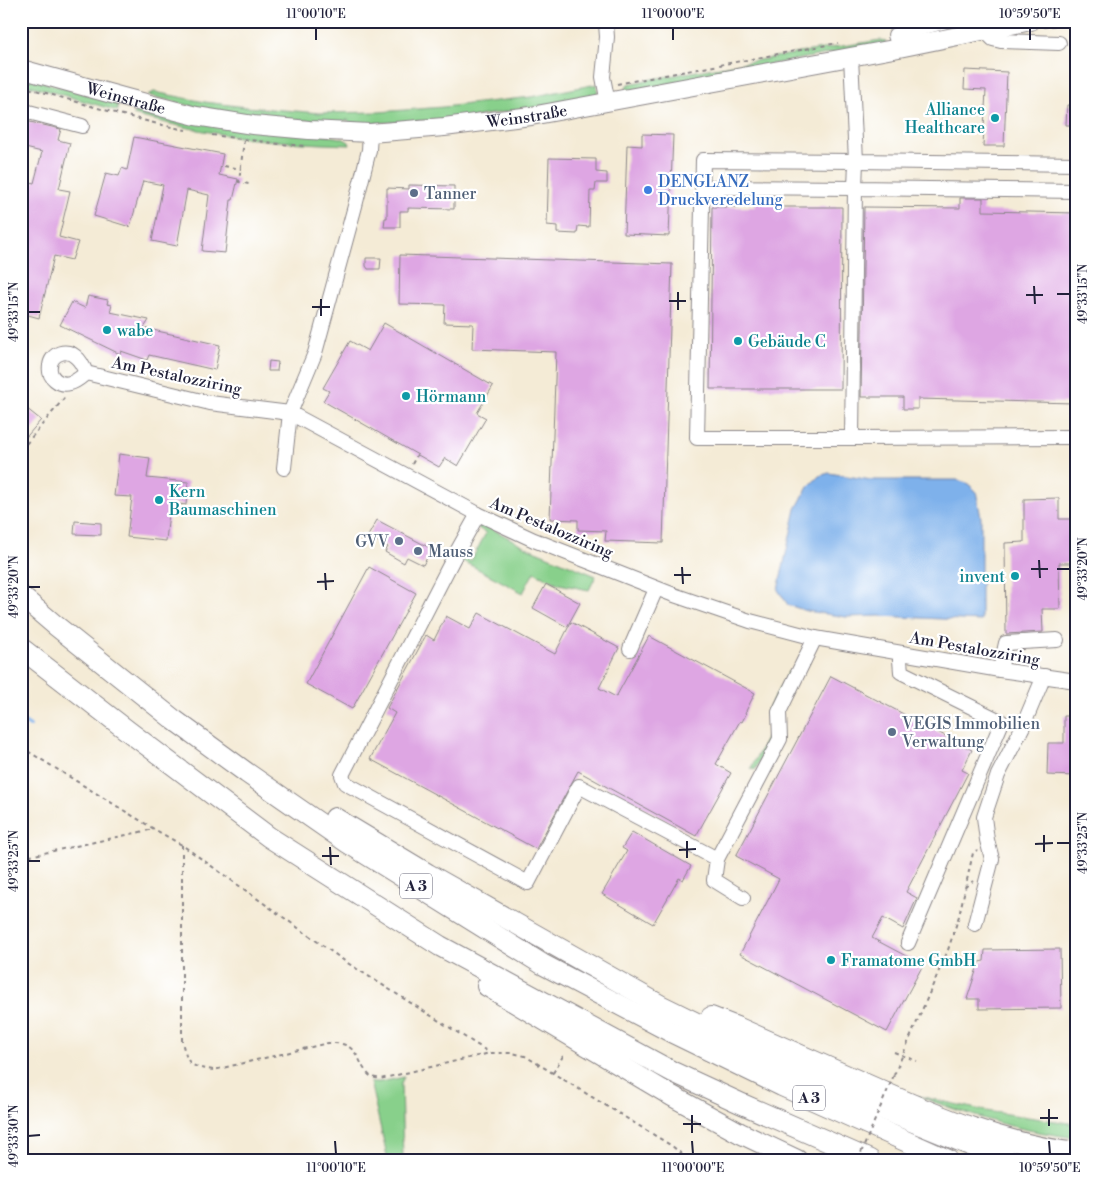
<svg xmlns="http://www.w3.org/2000/svg" width="1097" height="1181" font-family="'Libre Bodoni',serif">
	<style>
		.green { fill: #88d08b; stroke: #557963 }
		.water { fill: #7eb1eb; stroke: #506a93 }
		.lines { fill: none; stroke-linecap: round; stroke-linejoin: round }
		.stream { stroke: #7eb1eb; stroke-width: 4 }
		.building { fill: #dea6e3 }
		.minor-casing { stroke: #8b8688; stroke-width: 16 }
		.major-casing { stroke: #8b8688; stroke-width: 20 }
		.highway-casing { stroke: #8b8688; stroke-width: 22 }
		.path { stroke: #8b8688; stroke-width: 2; stroke-dasharray: 4 4; stroke-linecap: butt }
		.minor { stroke: #fff; stroke-width: 14 }
		.major { stroke: #fff; stroke-width: 18 }
		.highway { stroke: #fff; stroke-width: 20 }
		.path-bridge { stroke: #8b8688; stroke-width: 2; stroke-dasharray: 4 4; stroke-linecap: butt }
		.ticks { fill: none; stroke: #22223b; stroke-width: 2 }
		.culture-dot { fill: #0f9aa8; stroke: #fff; stroke-width: 2 }
		.shop-dot { fill: #3f7fe0; stroke: #fff; stroke-width: 2 }
		.service-dot { fill: #5c6f8a; stroke: #fff; stroke-width: 2 }
		.labels { text-anchor: middle; stroke-width: 4.5; stroke-linejoin: round; paint-order: stroke }
		.shield { fill: #fff; stroke: #646476; stroke-width: 1 }
		.shield-label { font-size: 15px; font-weight: bold; fill: #22223b }
		.street-label { font-size: 16px; fill: #22223b; stroke: #fff }
		.culture-label { font-size: 16px; fill: #0d838f; stroke: #fff; text-anchor: start }
		.shop-label { font-size: 16px; fill: #366cbe; stroke: #fff; text-anchor: start }
		.service-label { font-size: 16px; fill: #4e5e75; stroke: #fff; text-anchor: start }
		.neatline { fill: none; stroke: #22223b; stroke-width: 2 }
		.ticks-label { font-size: 12px; text-anchor: middle; fill: #22223b }
	</style>
	<rect width="100%" height="100%" fill="#fff"/>
	<filter id="ink" filterUnits="userSpaceOnUse"><feTurbulence type="fractalNoise" baseFrequency=".02" numOctaves="2"/><feDisplacementMap in="SourceGraphic" scale="10" xChannelSelector="R" yChannelSelector="G"/><feConvolveMatrix kernelMatrix="1 2 1 2 8 2 1 2 1" color-interpolation-filters="sRGB"/></filter>
	<filter id="wash" filterUnits="userSpaceOnUse"><feTurbulence type="fractalNoise" baseFrequency=".0096" numOctaves="4" result="noise"/><feDisplacementMap in="SourceGraphic" scale="20" xChannelSelector="R" yChannelSelector="G"/><feGaussianBlur stdDeviation="1.12" result="paint"/><feColorMatrix in="noise" values="0 0 0 0 0 0 0 0 0 0 0 0 0 0 0 0 0 1.4 0 .05"/><feComposite in="paint" operator="in"/></filter>
	<g filter="url(#wash)">
		<rect width="100%" height="100%" fill="#f4ebd6"/>
		<g class="green">
			<path d="M881,40L885,41L886,43L634,90L626,89L627,85L629,84L647,80L804,52Z"/>
			<path d="M21,76L117,103L118,111L21,83Z"/>
			<path d="M597,84L598,97L461,119L371,123H350L348,120L336,123L239,115L204,109L147,95L154,92L205,102L246,107L320,113L379,112L443,107L531,97Z"/>
			<path d="M138,109L342,138L349,142L350,145C315,144 280,142 246,138C208,133 170,124 133,115Z"/>
			<path d="M481,523L526,547L596,576L589,590L559,584L534,572L523,593L461,560L463,557L471,561L486,533L478,528Z"/>
			<path d="M788,672L792,674L772,712L774,734L755,770L751,768L769,733L767,711Z"/>
			<path d="M404,1077L401,1083L403,1160H388L370,1082H380Z"/>
			<path d="M918,1096L986,1111L1076,1124V1138C1047,1134 1019,1129 992,1121C967,1114 942,1105 918,1096Z"/>
		</g>
		<path class="water" d="M829,473L871,480H957L967,483L976,491L981,518V621L881,616L846,617L807,611L788,605L778,590L796,509L808,487L819,476Z"/>
		<g class="lines">
			<path class="stream" d="M21,723L24,722L30,726"/>
		</g>
		<g id="blocks">
			<g class="building">
				<path d="M965,70L1007,72L1004,146H983L986,90L964,89Z"/>
				<path d="M1067,105H1076V125H1066Z"/>
				<path d="M21,120L61,129L58,140L70,143L59,189L70,191L59,237L78,242L72,260L54,256L39,318L21,313V180L34,183L42,152L21,147Z"/>
				<path d="M642,134L673,135L669,236L624,234L627,145L642,146Z"/>
				<path d="M134,137L223,154L219,175L238,179L233,200H231L225,253L202,251L209,195L187,190L177,246L152,241L163,185L143,181L130,227L94,216L106,173L119,176L122,168L127,170Z"/>
				<path d="M549,158L596,159V172L607,173V183H596L595,191H590L589,227L578,226L577,234L557,233V226L547,225Z"/>
				<path d="M409,185L454,186V209L408,208V211H400V227H384L385,218H387V188L409,189Z"/>
				<path d="M755,196H777V207H842L841,389H710L712,207H755Z"/>
				<path d="M960,198H983V211L1076,213V275L1073,403L918,399V409H903V397H861L864,207L960,208Z"/>
				<path d="M400,255L672,264L663,543L605,541L606,531L578,530V520L550,519L556,352L472,349L473,324L444,323L445,305L399,304Z"/>
				<path d="M366,258H381L380,269H368L366,266Z"/>
				<path d="M88,296L108,300L107,304L112,305L110,312L149,320L144,328L220,345L215,370L149,355L147,360L121,351L120,354L60,325L72,302L85,308Z"/>
				<path d="M384,323L493,386L477,413L486,418L458,466L445,458L439,467L323,401L329,391L323,388L350,341L368,351Z"/>
				<path d="M269,361L278,362L277,371H268Z"/>
				<path d="M21,404L41,420L21,443Z"/>
				<path d="M119,454L150,458L147,478L188,482L186,505L170,503L166,541L127,537L132,497L114,496Z"/>
				<path d="M1059,498V519H1076V563H1059L1060,609H1042L1043,632L1006,634L1005,543L1024,542V499Z"/>
				<path d="M377,520L432,549L423,565L407,557L404,563L385,552L388,547L368,536Z"/>
				<path d="M75,521L101,523V535L74,534Z"/>
				<path d="M369,567L416,593L352,709L306,684Z"/>
				<path d="M546,584L580,603L567,627L533,608Z"/>
				<path d="M479,613L555,654L571,622L619,648L599,688L616,697L649,636L755,693L745,713L746,714L742,722L740,721L716,764L731,773L696,836L578,771L536,849L370,759L395,713L387,708L426,635L434,640L446,616L470,629Z"/>
				<path d="M831,676L972,750L962,770L968,773L906,892L917,898L903,929L883,918L872,938L923,965L887,1032L740,954L779,879L736,856Z"/>
				<path d="M1064,716H1076V776L1047,775L1048,743H1064Z"/>
				<path d="M632,832L691,866L683,880L679,878L653,924L602,894L627,851L622,848Z"/>
				<path d="M1060,949L1061,1008L979,1009V999H967L979,962L984,961L985,950Z"/>
			</g>
		</g>
	</g>
	<g filter="url(#ink)">
		<use href="#blocks" fill-opacity="0" stroke="#8b8688" stroke-width="1"/>
		<g class="lines">
			<g class="minor-casing">
				<g id="minor">
					<path d="M603,21L606,24L607,37L603,77L608,103"/>
					<path d="M985,31L993,39L1001,41L1059,43"/>
					<path d="M899,48L895,35L946,21"/>
					<path d="M851,57L856,161L1076,164"/>
					<path d="M21,110L82,126"/>
					<path d="M702,187L855,188L852,438H697L703,160L856,161L855,188L1076,191"/>
					<path d="M86,373C81,377 76,382 70,383C59,386 48,377 50,366C51,353 67,348 76,357C81,361 84,368 86,373L210,403L290,413L315,353L355,206L369,150L370,133"/>
					<path d="M852,438L1076,437"/>
					<path d="M284,468L290,413L478,514L534,540L674,595L750,621L815,638L1000,670L1076,681"/>
					<path d="M478,514L454,557L342,775L345,783L528,883L579,786L717,859"/>
					<path d="M630,649L656,589"/>
					<path d="M901,653L900,660L901,672L1002,722L908,943"/>
					<path d="M1000,670L1006,643L1057,640"/>
					<path d="M743,898L714,880L717,859L780,739L779,712L815,638"/>
					<path d="M975,924L992,859L987,840L984,817L998,775L1023,726L1044,676"/>
				</g>
			</g>
			<g class="major-casing">
				<g id="major">
					<path id="s1" d="M21,69L130,99L196,116L253,125L309,130L370,133L444,127L531,116L899,48L1031,21"/>
				</g>
			</g>
			<g class="highway-casing">
				<g id="highway">
					<path d="M21,596L55,625L173,719L247,773L348,843L542,964L671,1032L782,1086L948,1160"/>
					<path d="M21,648L128,731L269,837L440,946L673,1072L740,1103L870,1160"/>
					<path d="M335,818L428,874L660,1005L825,1086L982,1150L1010,1160"/>
					<path d="M487,986L672,1096L740,1133L797,1160"/>
					<path d="M711,1017L739,1028C784,1048 829,1068 875,1088C939,1117 1005,1144 1076,1153"/>
				</g>
			</g>
			<g class="path">
				<path d="M1043,27L1076,22"/>
				<path d="M617,84L838,43"/>
				<path d="M21,86C76,101 130,119 186,130"/>
				<path d="M212,135L280,144L307,146"/>
				<path d="M244,140L239,182L249,184"/>
				<path d="M224,166L241,169"/>
				<path d="M21,450L66,396"/>
				<path d="M412,464L417,455"/>
				<path d="M21,747L154,829L182,845L346,962L490,1053"/>
				<path d="M182,845V1042C188,1065 189,1067 214,1070L328,1043C348,1042 354,1048 362,1065C364,1069 368,1075 372,1077C375,1078 378,1078 380,1079L490,1053H512L525,1056L672,1146L689,1160"/>
				<path d="M21,858L154,829"/>
				<path d="M965,887L973,881"/>
				<path d="M894,1052L917,1061"/>
				<path d="M553,1073L563,1056"/>
				<path d="M894,1075L948,950L959,916L973,853L977,850"/>
			</g>
			<use href="#minor" class="minor"/>
			<use href="#major" class="major"/>
			<use href="#highway" class="highway"/>
			<path class="path-bridge" d="M858,1160L894,1075"/>
		</g>
	</g>
	<path class="ticks" d="M316,28V40M673,28V40M1030,28V40M1034,286L1035,304M678,292V310M1057,294H1070M1026,295H1043M321,299V316M669,301H686M312,307H330M28,312H40M1039,560L1040,578M682,567L683,584M1031,569H1048M1057,569H1070M325,573L326,590M674,575H691M317,582L334,581M28,587H40M1044,835V852M687,841V858M1057,843H1070M1035,844L1053,843M330,847L331,865M679,850L696,849M322,856H339M28,861H40M1049,1109V1126M692,1115V1133M1040,1118H1058M683,1124H701M28,1136L40,1135M335,1141L336,1154M692,1141L693,1154M1049,1141L1050,1154"/>
	<g class="culture-dot">
		<circle cx="995" cy="118" r="5"/>
		<circle cx="107" cy="330" r="5"/>
		<circle cx="738" cy="341" r="5"/>
		<circle cx="406" cy="396" r="5"/>
		<circle cx="159" cy="500" r="5"/>
		<circle cx="1015" cy="576" r="5"/>
		<circle cx="831" cy="960" r="5"/>
	</g>
	<circle class="shop-dot" cx="648" cy="190" r="5"/>
	<g class="service-dot">
		<circle cx="414" cy="193" r="5"/>
		<circle cx="399" cy="541" r="5"/>
		<circle cx="418" cy="551" r="5"/>
		<circle cx="892" cy="732" r="5"/>
	</g>
	<g class="labels">
		<g class="shield">
			<rect x="400" y="873.5" width="32" height="25" rx="4"/>
			<rect x="793" y="1085.5" width="32" height="25" rx="4"/>
		</g>
		<g class="shield-label">
			<text x="416" y="891">A 3</text>
			<text x="809" y="1103">A 3</text>
		</g>
		<g class="street-label">
			<text dy="6" stroke="none"><textPath href="#s1" startOffset="109">Weinstraße</textPath></text>
			<text dy="6" stroke="none"><textPath href="#s1" startOffset="514">Weinstraße</textPath></text>
			<text transform="translate(177 375) rotate(12)" y="6">Am Pestalozziring</text>
			<text transform="translate(552 527) rotate(23)" y="6">Am Pestalozziring</text>
			<text transform="translate(975 648) rotate(10)" y="6">Am Pestalozziring</text>
		</g>
		<g class="culture-label">
			<text x="985" y="115" text-anchor="end">Alliance<tspan x="985" dy="18">Healthcare</tspan></text>
			<text x="117" y="336">wabe</text>
			<text x="748" y="347">Gebäude C</text>
			<text x="416" y="402">Hörmann</text>
			<text x="169" y="497">Kern<tspan x="169" dy="18">Baumaschinen</tspan></text>
			<text x="1005" y="582" text-anchor="end">invent</text>
			<text x="841" y="966">Framatome GmbH</text>
		</g>
		<g class="shop-label">
			<text x="658" y="187">DENGLANZ<tspan x="658" dy="18">Druckveredelung</tspan></text>
		</g>
		<g class="service-label">
			<text x="424" y="199">Tanner</text>
			<text x="389" y="547" text-anchor="end">GVV</text>
			<text x="428" y="557">Mauss</text>
			<text x="902" y="729">VEGIS Immobilien<tspan x="902" dy="18">Verwaltung</tspan></text>
		</g>
	</g>
	<rect width="1097" height="1181" fill="none" stroke="#fff" stroke-width="55"/>
	<rect x="28" y="28" width="1042" height="1126" class="neatline"/>
	<g class="ticks-label">
		<text x="316" y="18">11°00'10"E</text>
		<text x="673" y="18">11°00'00"E</text>
		<text x="1030" y="18">10°59'50"E</text>
		<text transform="translate(1083 294) rotate(-90)" y="4">49°33'15"N</text>
		<text transform="translate(14 312) rotate(-90)" y="4">49°33'15"N</text>
		<text transform="translate(1083 569) rotate(-90)" y="4">49°33'20"N</text>
		<text transform="translate(14 587) rotate(-90)" y="4">49°33'20"N</text>
		<text transform="translate(1083 843) rotate(-90)" y="4">49°33'25"N</text>
		<text transform="translate(14 861) rotate(-90)" y="4">49°33'25"N</text>
		<text transform="translate(14 1136) rotate(-90)" y="4">49°33'30"N</text>
		<text x="336" y="1172">11°00'10"E</text>
		<text x="693" y="1172">11°00'00"E</text>
		<text x="1050" y="1172">10°59'50"E</text>
	</g>
</svg>
